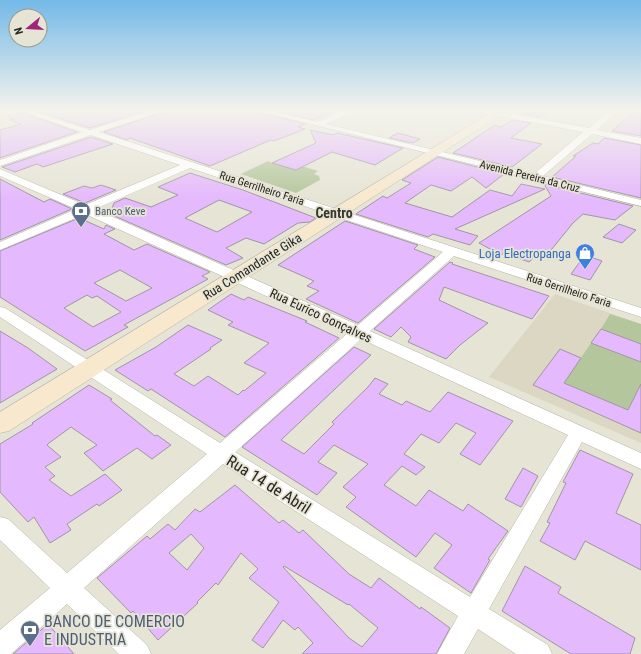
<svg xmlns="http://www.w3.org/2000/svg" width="641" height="654" font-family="'Roboto Condensed',sans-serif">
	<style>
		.built { fill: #dbd7c2 }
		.green { fill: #b4c69b }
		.building { fill: #e5b9fd; stroke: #9e97a3; fill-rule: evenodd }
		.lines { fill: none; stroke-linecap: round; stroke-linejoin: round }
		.street-casing { stroke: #b7b5a7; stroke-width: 1 }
		.secondary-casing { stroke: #b7b5a7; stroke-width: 1 }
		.street { fill: #fff; fill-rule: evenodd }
		.secondary { fill: #f8e8ce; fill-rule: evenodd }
		.labels { text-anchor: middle; stroke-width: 3.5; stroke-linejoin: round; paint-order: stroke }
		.far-street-label { font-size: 11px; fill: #26251f; stroke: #e6e4d5 }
		.far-service-label { font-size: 11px; fill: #4e5e75; stroke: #e6e4d5; text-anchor: start }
		.shop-label { font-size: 13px; fill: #366cbe; stroke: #e6e4d5; text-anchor: end }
		.street-label { font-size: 13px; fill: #26251f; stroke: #e6e4d5 }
		.far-district-label { font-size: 14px; font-weight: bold; fill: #39372b; stroke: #e6e4d5 }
		.near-street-label { font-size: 16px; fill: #26251f; stroke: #e6e4d5 }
		.near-service-label { font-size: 16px; fill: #4e5e75; stroke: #e6e4d5; text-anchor: start }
	</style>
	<rect width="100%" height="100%" fill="#e6e4d5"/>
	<path class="built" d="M555,294L641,324V443L489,377Z"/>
	<g class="green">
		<path d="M279,159L318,171L314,174L319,176L320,180L296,193L241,174L268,161L272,163Z"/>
		<path d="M610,314L641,324V344L601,329Z"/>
		<path d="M591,343L641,362V384L628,410L564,383Z"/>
	</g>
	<g class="building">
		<path d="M31,109H151L90,128Z"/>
		<path d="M165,109H250L251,110L305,124L298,127L305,129L274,141L271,140L210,166L130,138L127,140L104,132L163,112Z"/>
		<path d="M268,109H340L314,120Z"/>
		<path d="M532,109H534L548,112L540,117L522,114Z"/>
		<path d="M637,109H641V136L612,131Z"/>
		<path d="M20,112L77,132L0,158V130L21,124L10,120L14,119L7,116Z"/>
		<path d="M513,120L531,123L511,138L542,144L512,167L453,153L495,125L501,127Z"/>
		<path d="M310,130L333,135L337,133L403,148L375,165L332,152L296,170L272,163L316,143Z"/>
		<path d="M398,133L420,139L413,143L389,138Z"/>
		<path d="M91,137L113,144L43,167L37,164L15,172L2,167Z"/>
		<path d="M604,138L641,145V198L552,177L576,156H573L593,143L598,144Z"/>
		<path d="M438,157L504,174L486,188L472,177L451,191L431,185L405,203L452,217L490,190L512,196L521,184L545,189L455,229L478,236L470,245L433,234L428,237L356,214L383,196L387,198L411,183L402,180Z"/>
		<path d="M190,173L243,190L316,218L310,222L298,223L264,244L246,238L226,248L243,258L226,265L110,214L114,203L125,198L151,207L178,195L158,187ZM219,200L252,212L217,232L185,218Z"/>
		<path d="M0,179L44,202L50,199L72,209L0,240Z"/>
		<path d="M544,184L633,206L615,220L583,214L573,223L547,255L539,253L529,262L504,253L501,255L479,243L551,196Z"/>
		<path d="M101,185L116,190L85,203L63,194L84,186L92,188Z"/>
		<path d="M79,218L104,229L106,225L115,229L104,234L134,250L147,244L210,272L202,276L208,279L124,325L128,327L85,351L0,297V251ZM120,270L152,288L126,301L94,283ZM87,295L92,298L97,296L121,312L93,327L64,308Z"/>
		<path d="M345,221L418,245L414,249L435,257L358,323L306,299L319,291L307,286L314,281L278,265Z"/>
		<path d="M619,224L636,230L622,243L603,237Z"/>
		<path d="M585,255L602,261L590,280L571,274Z"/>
		<path d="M450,262L453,263L452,264L549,296L532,319L444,287L439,300L488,323L460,345L446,359L408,342L411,337L401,327L391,337L374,329Z"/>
		<path d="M231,294L244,300L248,297L307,321L305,322L339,338L225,437L151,389L148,391L115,370L156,347L188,325L222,340L210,348L211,349L174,374L194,386L208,376L238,395L243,390L244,391L266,373L244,363L269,343L228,325L233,322L208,310Z"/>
		<path d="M601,329L641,344V362L591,343Z"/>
		<path d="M0,331L28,348L57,369L0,403Z"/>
		<path d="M354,347L371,355L281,440L304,454L334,424L332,422L368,387L375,378L388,384L379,394L402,405L406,401L430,412L448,392L513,421L480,465L460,454L476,433L456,423L439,443L421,434L404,454L425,467L416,475L402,466L384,485L416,506L429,490L463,511L468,504L508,531L488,559L490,560L471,593L434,568L452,545L435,533L416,557L346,507L356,497L343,487L368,464L334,445L318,462L337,473L317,495L242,447Z"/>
		<path d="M560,349L581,358L564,383L628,410L641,384V433L533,385Z"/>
		<path d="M89,385L112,399L110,400L155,436L157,435L171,445L152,459L137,448L103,471L84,453L97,445L71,427L49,443L47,445L61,457L45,467L55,476L49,480L71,496L105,474L122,490L99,506L97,504L67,524L71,530L50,543L34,517L28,522L0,492V444L33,424L32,423Z"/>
		<path d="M580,450L633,474L616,513L641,525V570L585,541L575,560L540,541L550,523L547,522L566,483L563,482Z"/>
		<path d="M523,468L538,476L521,507L505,499Z"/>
		<path d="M235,485L279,523L283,520L299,533L303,530L349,574L371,588L379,578L420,609L421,607L450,628L436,654H302L313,643L298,627L295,630L283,620L263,648L252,640L279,602L249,578L258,569L241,553L218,585L216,583L197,602L198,603L158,640L133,611L131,613L97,578L147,536L150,539L168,524L175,530L195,509L200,512ZM191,534L204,548L187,570L169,553ZM284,566L348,605L349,604L378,628L362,647L349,638L283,567Z"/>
		<path d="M525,566L561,587L558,593L635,638L630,654H571L502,611Z"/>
		<path d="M48,624L74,654H13L35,635Z"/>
	</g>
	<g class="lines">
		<g class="street-casing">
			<g id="street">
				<path d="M15,109H26L90,130L154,109H164L163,111L99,132L641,308V317L454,256L370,331L641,453V469L582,442L489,609L548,645L552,654H516L478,629L464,654H437L458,616L223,464L84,588L147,645L151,654H119L67,604L11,654H0V630L50,588L0,540V517L8,519L67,573L207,454L0,317V307L5,308L220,443L348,333L85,214L0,250V242L76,209L0,176V169L85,205L180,165L91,135L0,166V160L82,132ZM190,168L443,252L358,325L95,209ZM361,339L568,435L470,597L235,452Z"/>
				<path d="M251,109H263L317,122L346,109H356L355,111L326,124L534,174L583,132L475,111L471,109H485L589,128L612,109H620L597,130L641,138V144L592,134L543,176L641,200V206Z"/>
			</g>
		</g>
		<g class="secondary-casing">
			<path id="secondary" d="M497,109H510L9,431L0,433V412Z"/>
		</g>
		<use href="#street" class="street"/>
		<use href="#secondary" class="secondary"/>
	</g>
	<linearGradient id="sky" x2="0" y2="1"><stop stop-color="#74b9e8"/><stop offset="0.55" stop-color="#f4f3ec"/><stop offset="1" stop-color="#f4f3ec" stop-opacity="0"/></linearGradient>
	<rect width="641" height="200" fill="url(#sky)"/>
	<defs>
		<g id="bank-pin" transform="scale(1)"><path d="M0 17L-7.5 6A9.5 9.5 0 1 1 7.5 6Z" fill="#5c6f8a" stroke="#e6e4d5"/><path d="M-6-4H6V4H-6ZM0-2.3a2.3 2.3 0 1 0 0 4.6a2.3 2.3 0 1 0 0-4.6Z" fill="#fff"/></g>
		<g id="shop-pin" transform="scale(1)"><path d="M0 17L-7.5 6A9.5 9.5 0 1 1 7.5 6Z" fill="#3f7fe0" stroke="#e6e4d5"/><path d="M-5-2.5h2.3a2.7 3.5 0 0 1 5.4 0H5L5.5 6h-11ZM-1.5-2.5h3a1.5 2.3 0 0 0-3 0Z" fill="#fff"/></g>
	</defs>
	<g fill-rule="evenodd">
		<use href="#bank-pin" x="81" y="211"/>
		<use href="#shop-pin" x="585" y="253"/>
		<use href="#bank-pin" x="30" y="630"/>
	</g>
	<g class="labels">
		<g class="far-street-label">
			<text transform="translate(530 176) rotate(14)" y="4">Avenida Pereira da Cruz</text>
			<text transform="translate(262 188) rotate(18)" y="4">Rua Gerrilheiro Faria</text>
			<text transform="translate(569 290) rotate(18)" y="4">Rua Gerrilheiro Faria</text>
		</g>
		<g class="far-service-label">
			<text x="95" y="215">Banco Keve</text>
		</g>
		<g class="shop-label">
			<text x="571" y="258">Loja Electropanga</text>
		</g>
		<g class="street-label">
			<text transform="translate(252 266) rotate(-32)" y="5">Rua Comandante Gika</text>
			<text transform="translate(321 315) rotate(25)" y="5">Rua Eurico Gonçalves</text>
		</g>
		<g class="far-district-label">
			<text x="334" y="218">Centro</text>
		</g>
		<g class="near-street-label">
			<text transform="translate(269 484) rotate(32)" y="6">Rua 14 de Abril</text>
		</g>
		<g class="near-service-label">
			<text x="44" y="627">BANCO DE COMERCIO<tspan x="44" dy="18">E INDUSTRIA</tspan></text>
		</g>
	</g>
	<g transform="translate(28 28) rotate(252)"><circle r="19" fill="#e6e4d5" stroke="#99988c"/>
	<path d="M0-3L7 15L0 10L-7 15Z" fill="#a02479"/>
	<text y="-6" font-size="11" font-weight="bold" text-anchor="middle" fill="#26251f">N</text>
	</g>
</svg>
